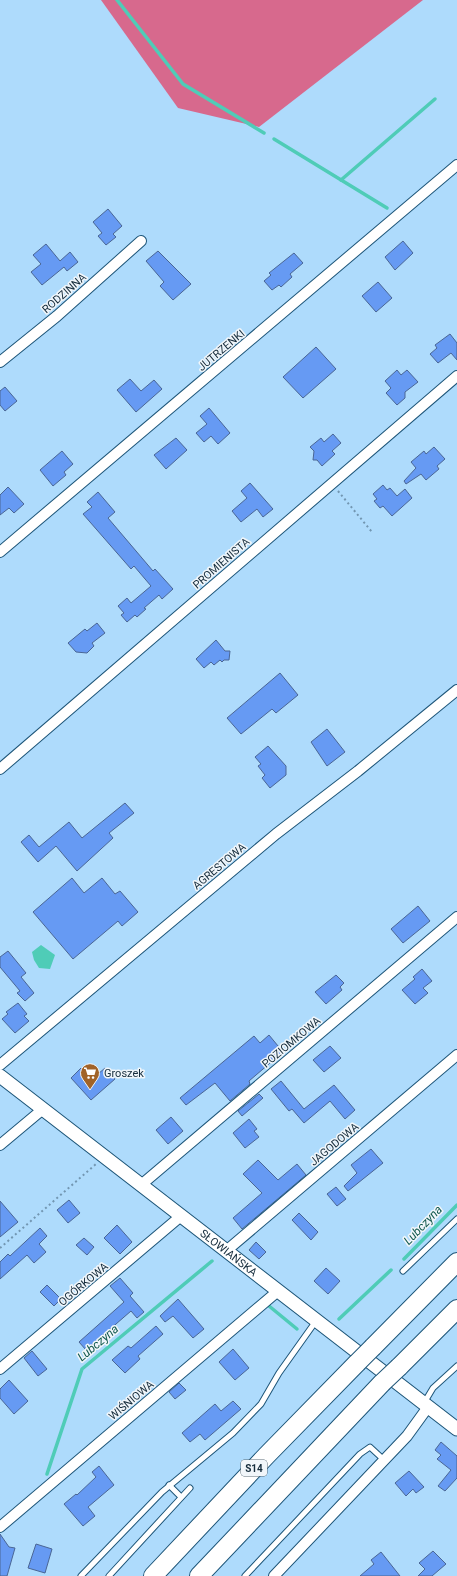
<svg xmlns="http://www.w3.org/2000/svg" width="457" height="1576" font-family="Roboto,sans-serif">
	<style>
		.forest { fill: #d7698d }
		.water { fill: #4fccb7 }
		.lines { fill: none; stroke-linecap: round; stroke-linejoin: round }
		.stream { stroke: #4fccb7; stroke-width: 3.5 }
		.building { fill: #669af3; stroke: #4a6695 }
		.service-casing { stroke: #1d5578; stroke-width: 7 }
		.minor-casing { stroke: #1d5578; stroke-width: 12 }
		.tertiary-casing { stroke: #1d5578; stroke-width: 15 }
		.motorway-casing { stroke: #1d5578; stroke-width: 20 }
		.path { stroke: #7296b1; stroke-width: 2; stroke-dasharray: 2 3; stroke-linecap: butt }
		.service { stroke: #fff; stroke-width: 5 }
		.minor { stroke: #fff; stroke-width: 10 }
		.tertiary { stroke: #fff; stroke-width: 13 }
		.motorway { stroke: #fff; stroke-width: 18 }
		.motorway-bridge-casing { stroke: #1d5578; stroke-width: 20; stroke-linecap: butt }
		.motorway-bridge { stroke: #fff; stroke-width: 18 }
		.labels { text-anchor: middle; stroke-width: 3; stroke-linejoin: round; paint-order: stroke }
		.shield { fill: #f1f6fa; stroke: #576975; stroke-width: 1 }
		.shield-label { font-size: 10px; font-weight: bold; fill: #152c3c }
		.street-label { font-size: 11px; fill: #152c3c; stroke: #f1f6fa }
		.poi-label { font-size: 11px; fill: #152c3c; stroke: #f1f6fa; text-anchor: start }
		.water-label { font-size: 12px; font-style: italic; fill: #10584d; stroke: #f1f6fa }
	</style>
	<rect width="100%" height="100%" fill="#aedbfc"/>
	<path class="forest" d="M101,0H423L259,127L178,108Z"/>
	<path class="water" d="M41,945L55,955L50,969L39,968L34,960L32,952Z"/>
	<g class="lines">
		<g class="stream">
			<path d="M117,0L183,84L264,133"/>
			<path d="M274,139L387,208"/>
			<path d="M341,180L435,99"/>
			<path d="M404,1259L457,1205"/>
			<path d="M269,1306L297,1329"/>
			<path d="M339,1319L391,1270"/>
			<path d="M47,1474L82,1369L212,1261"/>
		</g>
	</g>
	<g class="building">
		<path d="M108,209L122,226L113,234L116,237L106,245L98,236L102,233L93,222Z"/>
		<path d="M403,241L413,253L395,270L385,257Z"/>
		<path d="M46,244L60,261L70,252L78,262L67,271L64,267L42,285L31,272L41,264L33,255Z"/>
		<path d="M158,251L191,284L173,300L160,286L164,282L146,261Z"/>
		<path d="M294,253L303,263L290,274L292,277L281,287L279,285L272,290L264,281L271,275L269,273Z"/>
		<path d="M378,282L392,298L376,312L362,296Z"/>
		<path d="M450,334L457,343V360L451,353L438,363L430,354L437,348L435,345Z"/>
		<path d="M316,347L336,369L303,398L283,377Z"/>
		<path d="M397,370L401,375L407,370L418,382L405,392V398L397,405L386,393L391,388L385,381Z"/>
		<path d="M130,379L141,391L154,380L162,389L136,412L117,390Z"/>
		<path d="M5,387L17,401L5,411L0,405V391Z"/>
		<path d="M209,408L230,433L218,444L211,436L204,442L196,433L207,424L200,416Z"/>
		<path d="M333,434L341,443L332,451L335,454L322,466L317,460H313L314,451L310,447L321,438L324,442Z"/>
		<path d="M176,438L187,450L166,469L154,455Z"/>
		<path d="M434,447L445,459L437,466L439,469L426,480L421,474L406,484L404,481L416,468L411,462L424,451L426,454Z"/>
		<path d="M62,451L73,464L64,472L66,475L53,486L40,470Z"/>
		<path d="M250,483L273,509L263,517L257,509L241,522L232,511L247,498L241,491Z"/>
		<path d="M383,485L387,490L390,488L397,496L405,489L412,498L392,516L383,506L380,508L374,501L377,499L373,494Z"/>
		<path d="M8,487L24,504L14,513L9,508L0,515V495Z"/>
		<path d="M98,492L115,512L108,518L153,571L155,569L173,589L162,599L159,595L144,608L146,609L137,617L135,615L127,622L121,615L124,613L118,606L127,598L131,603L151,586L134,566L131,569L83,514L92,507L87,502Z"/>
		<path d="M97,623L105,633L92,643L94,646L87,653L76,652L68,643L85,629L87,631Z"/>
		<path d="M216,640L225,651H230L229,660H224L222,662L220,660L214,665L211,662L204,668L196,659Z"/>
		<path d="M280,673L298,695L276,713L272,709L241,734L227,718Z"/>
		<path d="M327,729L345,752L327,766L311,742Z"/>
		<path d="M268,746L286,766V775L270,788L262,778L265,775L258,766L261,764L255,757Z"/>
		<path d="M125,803L134,813L109,833L113,838L77,871L56,846L38,862L21,842L29,835L39,847L69,822L82,838Z"/>
		<path d="M72,878L84,893L102,878L115,894L120,891L138,912L122,926L118,921L73,959L33,912Z"/>
		<path d="M418,906L430,921L403,943L391,929Z"/>
		<path d="M8,951L26,973L21,977L34,993L25,1001L17,993L20,991L0,967V957Z"/>
		<path d="M422,969L432,981L423,988L428,993L415,1004L402,990L415,979L413,977Z"/>
		<path d="M336,975L344,983L340,987L342,990L326,1004L315,992Z"/>
		<path d="M18,1003L27,1014L24,1016L29,1021L15,1033L2,1019L8,1014L6,1012Z"/>
		<path d="M269,1035L283,1052L249,1081L250,1084L230,1101L215,1083L186,1105L180,1098L254,1036L260,1043Z"/>
		<path d="M330,1046L341,1058L324,1072L313,1060Z"/>
		<path d="M81,1068L91,1080L105,1068L115,1079L91,1100L71,1078Z"/>
		<path d="M281,1081L304,1109L334,1085L355,1110L345,1119L330,1101L304,1123L292,1109L289,1111L271,1089Z"/>
		<path d="M259,1094L263,1098L242,1116L238,1111Z"/>
		<path d="M171,1117L183,1131L168,1144L156,1130Z"/>
		<path d="M249,1119L257,1129L254,1131L259,1137L245,1148L233,1133Z"/>
		<path d="M371,1149L383,1163L348,1191L344,1186L357,1173L351,1165Z"/>
		<path d="M258,1160L278,1180L297,1164L306,1175L242,1229L233,1218L262,1193L243,1174Z"/>
		<path d="M336,1187L346,1199L337,1206L327,1194Z"/>
		<path d="M69,1200L80,1213L68,1223L57,1210Z"/>
		<path d="M0,1201L18,1222L0,1237Z"/>
		<path d="M299,1213L318,1232L311,1240L292,1220Z"/>
		<path d="M117,1225L132,1242L120,1254L104,1238Z"/>
		<path d="M40,1228L47,1236L39,1244L46,1252L34,1263L27,1255L0,1279V1262L8,1254L10,1256Z"/>
		<path d="M84,1238L94,1247L87,1255L76,1245Z"/>
		<path d="M256,1242L266,1252L259,1259L249,1250Z"/>
		<path d="M326,1268L340,1281L328,1294L314,1281Z"/>
		<path d="M120,1278L133,1293L130,1296L144,1312L137,1318L131,1311L86,1350L79,1342L124,1302L110,1286Z"/>
		<path d="M47,1285L61,1299L54,1306L40,1292Z"/>
		<path d="M178,1299L204,1329L193,1338L173,1316L165,1322L160,1316Z"/>
		<path d="M156,1326L163,1334L138,1356L140,1359L125,1373L112,1360L128,1346L131,1348Z"/>
		<path d="M233,1349L249,1368L235,1380L219,1362Z"/>
		<path d="M32,1351L47,1369L38,1376L24,1358Z"/>
		<path d="M9,1380L28,1401L14,1414L0,1398V1389Z"/>
		<path d="M179,1383L186,1390L175,1399L169,1392Z"/>
		<path d="M233,1401L241,1409L205,1440L200,1434L190,1442L182,1433L215,1404L221,1411Z"/>
		<path d="M441,1442L457,1456V1478L445,1491L438,1486L451,1470L437,1459L441,1455L435,1450Z"/>
		<path d="M99,1466L114,1485L88,1507L95,1516L83,1526L64,1504L76,1494L77,1495L96,1477L92,1472Z"/>
		<path d="M409,1471L424,1487L416,1493L413,1489L406,1496L395,1483Z"/>
		<path d="M0,1534L9,1547L15,1548L7,1576H0Z"/>
		<path d="M36,1544L52,1549L45,1573L28,1568Z"/>
		<path d="M433,1551L446,1564L432,1576H418L425,1569L419,1563Z"/>
		<path d="M381,1552L400,1576H360L374,1564L371,1560Z"/>
	</g>
	<g class="lines">
		<g class="service-casing">
			<g id="service">
				<path d="M403,1271L457,1219"/>
				<path d="M424,1403L433,1388L457,1366"/>
				<path d="M169,1485L181,1497"/>
				<path d="M81,1576L162,1492L233,1433L261,1404L279,1373L316,1321"/>
				<path d="M109,1576L190,1488"/>
				<path d="M245,1576L360,1454L370,1447L384,1460"/>
			</g>
		</g>
		<g class="minor-casing">
			<g id="minor">
				<path d="M0,362L57,316L141,241"/>
				<path d="M0,552L457,165"/>
				<path d="M0,769L457,376"/>
				<path d="M0,1065L276,834L358,771L457,690"/>
				<path d="M0,1145L43,1109"/>
				<path d="M141,1185L457,917"/>
				<path d="M226,1251L457,1055"/>
				<path d="M0,1369L181,1216"/>
				<path d="M0,1527L278,1291"/>
				<path d="M274,1576L407,1436L428,1407"/>
			</g>
		</g>
		<g class="tertiary-casing">
			<g id="tertiary">
				<path id="s1" d="M0,1076L457,1429"/>
			</g>
		</g>
		<g class="motorway-casing">
			<g id="motorway">
				<path d="M373,1347L457,1262"/>
				<path d="M399,1367L457,1309"/>
				<path d="M153,1576L266,1456L357,1363"/>
				<path d="M199,1576L382,1383"/>
			</g>
		</g>
		<g class="path">
			<path d="M338,491L372,532"/>
			<path d="M0,1248L96,1164"/>
		</g>
		<use href="#service" class="service"/>
		<use href="#minor" class="minor"/>
		<use href="#tertiary" class="tertiary"/>
		<use href="#motorway" class="motorway"/>
		<g class="motorway-bridge-casing">
			<g id="motorway-bridge">
				<path d="M357,1363L373,1347"/>
				<path d="M382,1383L399,1367"/>
			</g>
		</g>
		<use href="#motorway-bridge" class="motorway-bridge"/>
	</g>
	<defs>
		<g id="supermarket-pin" transform="scale(1)"><path d="M0 17L-7.5 6A9.5 9.5 0 1 1 7.5 6Z" fill="#a16328" stroke="#f1f6fa"/><path d="M-6-5.5h2.5l.6 2H6L4.5 2H-2.5L-4.4-4H-6ZM-1.5 3.2a1.3 1.3 0 1 0 .1 0ZM3 3.2a1.3 1.3 0 1 0 .1 0Z" fill="#fff"/></g>
	</defs>
	<g fill-rule="evenodd">
		<use href="#supermarket-pin" x="90" y="1073"/>
	</g>
	<g class="labels">
		<rect class="shield" x="241" y="1460" width="26" height="16" rx="3"/>
		<g class="shield-label">
			<text x="254" y="1472">S14</text>
		</g>
		<g class="street-label">
			<text transform="translate(64 293) rotate(-41)" y="4">RODZINNA</text>
			<text transform="translate(221 350) rotate(-40)" y="4">JUTRZENKI</text>
			<text transform="translate(221 563) rotate(-41)" y="4">PROMIENISTA</text>
			<text transform="translate(219 866) rotate(-40)" y="4">AGRESTOWA</text>
			<text transform="translate(291 1042) rotate(-40)" y="4">POZIOMKOWA</text>
			<text transform="translate(334 1144) rotate(-40)" y="4">JAGODOWA</text>
			<text dy="4" stroke="none"><textPath href="#s1" startOffset="289">SŁOWIAŃSKA</textPath></text>
			<text transform="translate(83 1284) rotate(-40)" y="4">OGÓRKOWA</text>
			<text transform="translate(131 1400) rotate(-40)" y="4">WIŚNIOWA</text>
		</g>
		<g class="poi-label">
			<text x="104" y="1077">Groszek</text>
		</g>
		<g class="water-label">
			<text transform="translate(423 1225) rotate(-46)" y="4">Lubczyna</text>
			<text transform="translate(98 1343) rotate(-40)" y="4">Lubczyna</text>
		</g>
	</g>
</svg>
